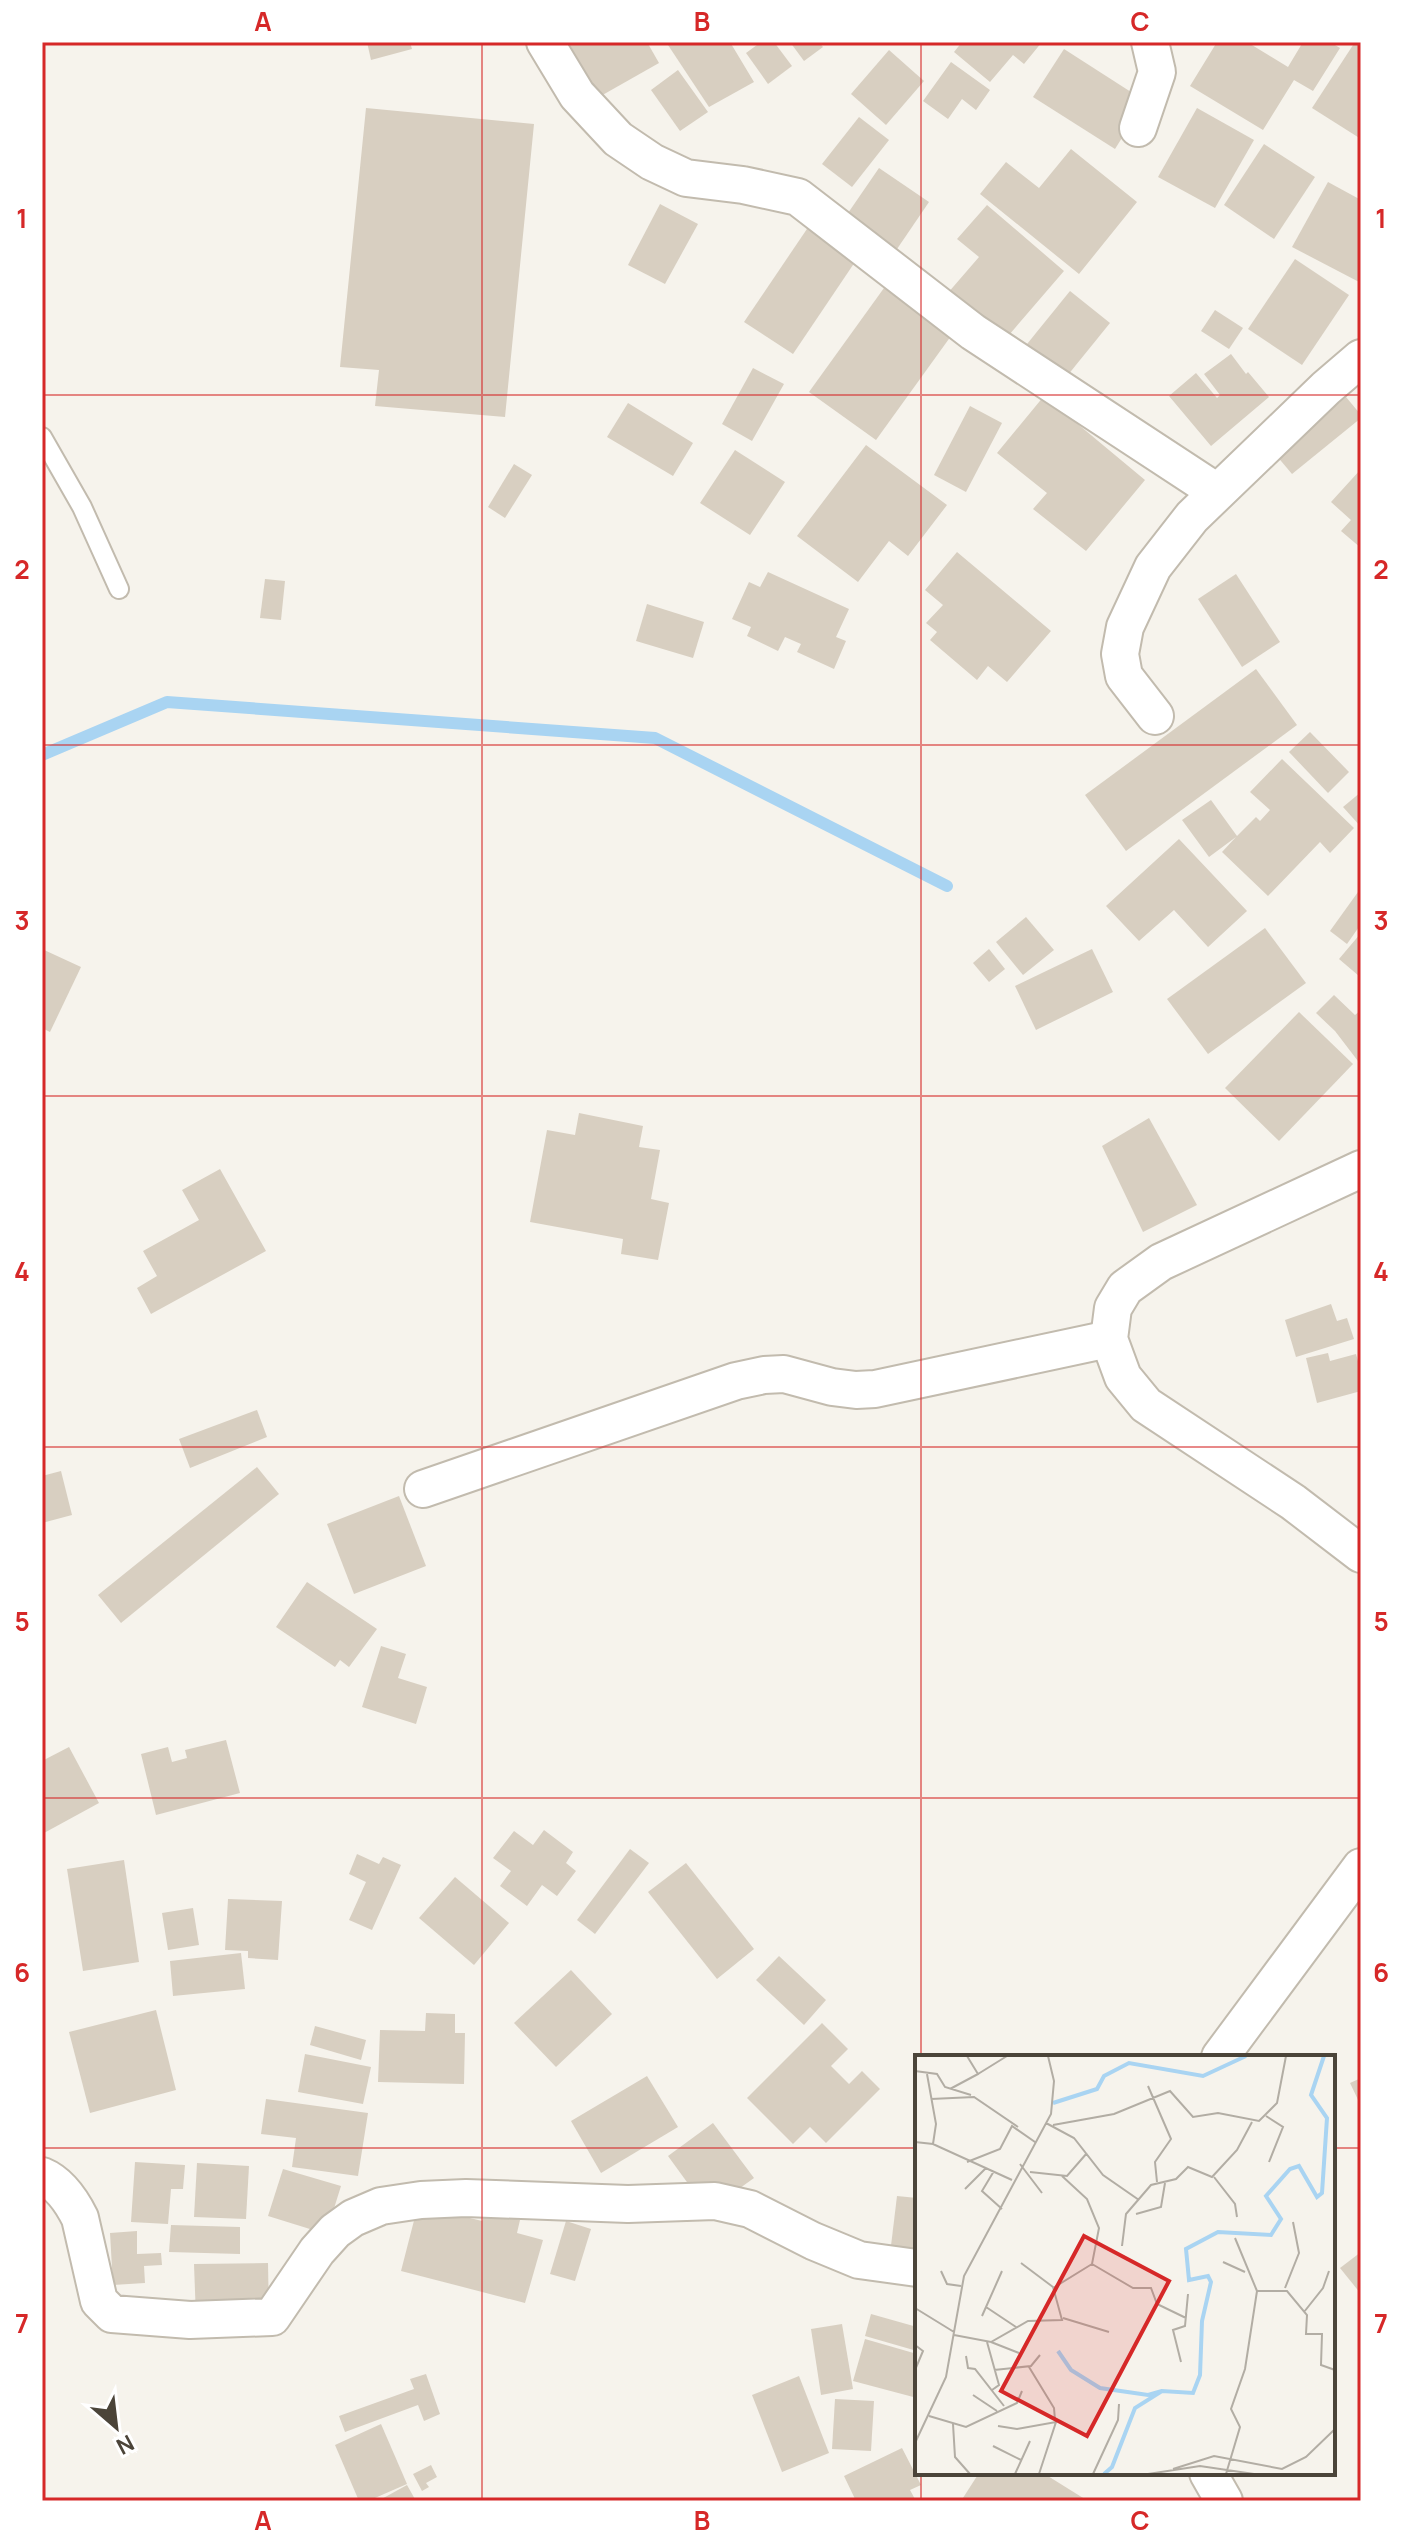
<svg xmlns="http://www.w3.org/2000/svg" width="1403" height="2543" font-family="Manrope,sans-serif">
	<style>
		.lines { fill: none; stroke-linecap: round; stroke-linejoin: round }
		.stream { stroke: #a9d4f2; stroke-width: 12 }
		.building { fill: #d8cfc1 }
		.lane-casing { stroke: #c2bbae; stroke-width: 22 }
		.street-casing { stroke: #c2bbae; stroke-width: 40 }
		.lane { stroke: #fff; stroke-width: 18 }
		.street { stroke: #fff; stroke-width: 36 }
		.grid { fill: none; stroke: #d62828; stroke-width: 2; stroke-opacity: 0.55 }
		.inset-river { fill: none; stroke: #a9d4f2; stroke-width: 4 }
		.inset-road { fill: none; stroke: #b2ada4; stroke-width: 2 }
		.view { fill: #d62828; fill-opacity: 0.15; stroke: #d62828; stroke-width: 4 }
		.inset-edge { fill: none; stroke: #4b4439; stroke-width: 4 }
		.neatline { fill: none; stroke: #d62828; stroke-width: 3 }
		.grid-label { font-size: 26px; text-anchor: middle; font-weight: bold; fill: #d62828 }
	</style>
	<rect width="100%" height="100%" fill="#f6f3ec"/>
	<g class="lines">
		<path class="stream" d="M42,755L167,702L655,738L947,886"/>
	</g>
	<g class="building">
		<path d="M367,42H410L412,49L371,60Z"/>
		<path d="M568,42H647L659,63L599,97Z"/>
		<path d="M666,42H730L754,82L709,107Z"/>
		<path d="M761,42H774L792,66L768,84L746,53Z"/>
		<path d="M790,42H819L823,47L804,61Z"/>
		<path d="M962,42H1042L1024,64L1013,55L990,82L954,52Z"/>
		<path d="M1217,42H1247L1288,67L1303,42H1330L1340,48L1313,91L1294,80L1263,130L1190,86Z"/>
		<path d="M1355,42H1361V139L1312,108Z"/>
		<path d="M1064,49L1145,101L1115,149L1033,97Z"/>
		<path d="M889,50L924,81L886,125L851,94Z"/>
		<path d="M951,62L990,90L976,110L962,99L948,119L923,101Z"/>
		<path d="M678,70L708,112L680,131L651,90Z"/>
		<path d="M366,108L534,124L505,417L375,406L379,370L340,367Z"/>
		<path d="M1197,108L1254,140L1215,208L1158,177Z"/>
		<path d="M859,117L889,140L852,187L822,164Z"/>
		<path d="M1264,144L1315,177L1274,239L1224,205Z"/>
		<path d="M1071,149L1137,202L1079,274L980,194L1006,162L1039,188Z"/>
		<path d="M879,168L929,202L897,249L846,216Z"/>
		<path d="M1328,182L1361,200V283L1292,247Z"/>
		<path d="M660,204L698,224L665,284L628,265Z"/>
		<path d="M987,205L1064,271L1003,342L947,294L979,257L957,239Z"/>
		<path d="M811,223L859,256L793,354L744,322Z"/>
		<path d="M1295,259L1349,295L1302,365L1248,329Z"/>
		<path d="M884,288L951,336L876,440L809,392Z"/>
		<path d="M1070,291L1110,323L1063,381L1023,349Z"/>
		<path d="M1215,310L1243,328L1229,349L1201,331Z"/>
		<path d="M1231,354L1246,374L1248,372L1269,397L1211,446L1169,396L1196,373L1217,398L1220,395L1204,374Z"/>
		<path d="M753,368L784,384L752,441L722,424Z"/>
		<path d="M1044,396L1145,480L1086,551L1033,509L1047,493L997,453Z"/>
		<path d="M1346,397L1361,415V418L1292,474L1276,455Z"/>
		<path d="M628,403L693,443L673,476L607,437Z"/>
		<path d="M970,406L1002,423L966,492L934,475Z"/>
		<path d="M866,445L947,505L908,556L889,541L858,582L797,536Z"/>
		<path d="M735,450L785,482L750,535L700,503Z"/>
		<path d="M514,464L532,475L505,518L488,507Z"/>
		<path d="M1361,469V548L1341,531L1351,520L1331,502Z"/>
		<path d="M957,552L1051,631L1007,682L988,666L977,680L930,640L937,632L926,623L943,605L925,590Z"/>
		<path d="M768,572L849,609L836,637L846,641L834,669L797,652L801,644L785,637L778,651L747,636L751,627L732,619L749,582L760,587Z"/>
		<path d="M1236,574L1280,642L1242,667L1198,599Z"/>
		<path d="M265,579L285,581L281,620L260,618Z"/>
		<path d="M647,604L704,622L693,658L636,641Z"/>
		<path d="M1256,669L1297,725L1126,851L1085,795Z"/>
		<path d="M1310,732L1349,772L1328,793L1289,752Z"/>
		<path d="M1282,759L1354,828L1330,853L1320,842L1268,896L1222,852L1236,837L1209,857L1182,820L1211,800L1237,836L1256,817L1260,821L1270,810L1250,792Z"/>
		<path d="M1361,792V827L1343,807Z"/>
		<path d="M1179,839L1247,911L1208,947L1174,910L1139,941L1106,906Z"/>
		<path d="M1358,892L1361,894V924L1347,944L1330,931Z"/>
		<path d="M1026,917L1054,950L1023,975L996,942Z"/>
		<path d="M1265,928L1306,983L1208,1054L1167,999Z"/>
		<path d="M1361,933V973L1359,976L1339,959Z"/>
		<path d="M42,949L81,967L50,1032L42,1028Z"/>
		<path d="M989,949L1005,969L989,982L973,963Z"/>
		<path d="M1092,949L1113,992L1036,1030L1015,986Z"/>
		<path d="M1334,995L1355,1015L1361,1010V1065L1335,1031L1316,1013Z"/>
		<path d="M1299,1012L1353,1064L1279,1141L1225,1088Z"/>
		<path d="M579,1113L643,1126L639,1147L660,1150L651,1199L669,1203L658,1260L621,1254L623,1239L530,1222L547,1130L575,1135Z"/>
		<path d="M1149,1118L1197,1205L1143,1232L1102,1146Z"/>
		<path d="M220,1169L266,1251L151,1314L137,1288L157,1276L143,1251L199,1220L182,1190Z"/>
		<path d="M1331,1304L1337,1321L1347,1318L1354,1339L1296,1357L1285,1320Z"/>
		<path d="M1328,1353L1330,1361L1356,1354L1361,1372V1391L1317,1403L1306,1358Z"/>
		<path d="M257,1410L267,1437L190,1468L179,1439Z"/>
		<path d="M257,1467L279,1494L121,1623L98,1595Z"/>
		<path d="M61,1471L72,1515L42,1523V1476Z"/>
		<path d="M399,1496L426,1566L354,1594L327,1524Z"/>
		<path d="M307,1582L377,1629L349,1667L340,1660L335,1667L276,1627Z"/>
		<path d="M381,1646L406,1654L398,1678L427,1687L416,1724L362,1707Z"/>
		<path d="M226,1740L240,1793L156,1815L141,1754L168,1747L172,1762L187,1758L185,1750Z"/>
		<path d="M69,1747L99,1803L44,1833L42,1761Z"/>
		<path d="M544,1830L573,1852L566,1863L576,1871L557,1896L542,1885L527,1906L500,1886L511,1871L493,1858L514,1831L533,1845Z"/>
		<path d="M630,1849L649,1863L595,1934L577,1920Z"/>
		<path d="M357,1854L379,1864L383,1857L401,1865L372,1930L349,1920L366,1882L349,1874Z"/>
		<path d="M124,1860L139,1962L83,1971L67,1869Z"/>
		<path d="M686,1863L754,1949L717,1979L648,1892Z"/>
		<path d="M455,1877L509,1923L474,1965L419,1918Z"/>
		<path d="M228,1899L282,1901L278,1960L248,1958V1951L225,1950Z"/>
		<path d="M193,1908L199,1945L168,1950L162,1913Z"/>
		<path d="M241,1953L245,1989L173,1996L170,1961Z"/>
		<path d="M779,1956L826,2000L804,2025L756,1980Z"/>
		<path d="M571,1970L612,2014L556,2067L514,2023Z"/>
		<path d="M156,2010L176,2090L90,2113L69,2032Z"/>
		<path d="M426,2013L455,2014V2033H465L464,2084L378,2082L380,2030L425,2031Z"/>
		<path d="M822,2023L848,2049L831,2066L849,2084L862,2071L880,2089L826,2143L810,2127L793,2144L747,2098Z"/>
		<path d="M315,2026L366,2040L361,2060L310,2045Z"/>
		<path d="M305,2054L371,2067L363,2104L298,2092Z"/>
		<path d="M647,2076L678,2127L601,2173L571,2121Z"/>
		<path d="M1361,2078V2106L1350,2083Z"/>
		<path d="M266,2099L368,2113L358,2176L292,2167L296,2138L261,2134Z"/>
		<path d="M713,2123L754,2178L708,2211L668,2156Z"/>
		<path d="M135,2162L185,2165L183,2189H171L168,2224L131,2222Z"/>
		<path d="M197,2163L249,2166L246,2219L194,2217Z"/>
		<path d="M283,2169L341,2186L326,2234L268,2216Z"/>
		<path d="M897,2196L917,2198V2257L890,2254Z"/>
		<path d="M418,2205L482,2221L486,2210L520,2220L517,2233L543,2240L525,2303L401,2271Z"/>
		<path d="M566,2221L591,2229L575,2281L550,2274Z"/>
		<path d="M171,2225L240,2227V2254L169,2252Z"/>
		<path d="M137,2231V2254L161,2253L162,2265L144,2266L145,2283L113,2285L110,2233Z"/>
		<path d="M1361,2252V2294L1340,2268Z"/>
		<path d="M268,2263L269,2316L196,2318L194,2264Z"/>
		<path d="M871,2314L917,2327V2351L865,2336Z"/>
		<path d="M842,2324L853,2389L821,2395L811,2329Z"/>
		<path d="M865,2339L917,2354V2398L853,2381Z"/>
		<path d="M426,2374L440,2414L424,2421L418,2405L345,2432L339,2416L414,2389L410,2379Z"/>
		<path d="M799,2376L829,2453L782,2472L752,2395Z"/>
		<path d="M835,2399L874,2401L871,2451L832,2449Z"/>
		<path d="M381,2424L407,2484L368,2501H359L335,2445Z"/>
		<path d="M902,2448L921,2485L910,2490L916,2501H856L844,2476Z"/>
		<path d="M431,2465L437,2477L426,2483L429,2487L422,2491L413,2474Z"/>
		<path d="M979,2473H1043L1088,2501H961Z"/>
		<path d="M407,2485L416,2501H378Z"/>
	</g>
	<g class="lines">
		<g class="lane-casing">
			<path id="lane" d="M42,437L82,507L119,589"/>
		</g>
		<g class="street-casing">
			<g id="street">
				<path d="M545,42L577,95L618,139L652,162L686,178L743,185L798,197L973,332L1217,492"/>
				<path d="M1138,128L1157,72L1150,42"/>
				<path d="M1155,716L1124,676L1120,654L1125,627L1153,567L1192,517L1326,388L1361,358"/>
				<path d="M1361,1169L1161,1262L1125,1288L1113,1308L1109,1339L1123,1377L1146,1405L1293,1502L1361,1554"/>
				<path d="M423,1489L736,1381L764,1375L784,1374L832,1387L856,1390L875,1389L1109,1339"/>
				<path d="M1220,2057L1361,1867"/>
				<path d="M42,2176C59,2183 72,2202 80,2218L99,2301L112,2314L190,2320L272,2317L317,2251L335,2231L353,2218L381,2206L421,2200L466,2198L628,2204L715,2201L750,2209L813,2241L859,2260L917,2268"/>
				<path d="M1208,2473L1224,2501"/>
			</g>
		</g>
		<use href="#lane" class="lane"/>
		<use href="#street" class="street"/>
	</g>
	<path class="grid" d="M482,42V2501M921,42V2057M42,395H1361M42,745H1361M42,1096H1361M42,1447H1361M42,1798H1361M42,2148H917M1333,2148H1361M921,2473V2501"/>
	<g transform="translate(915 2055)">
		<rect width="420" height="420" fill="#f6f3ec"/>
		<path class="inset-river" d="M138,48L182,34L189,21L214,8L288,21L331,1M143,296L156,315L185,333L233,340L247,336M189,419L197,412L220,353L247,336L278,338L285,320L287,266L296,227L293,221L274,225L271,194L303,177L356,180L366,164L351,141L375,114L384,111L402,142L407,138L412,63L396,40L409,1"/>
		<path class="inset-road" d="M0,16L22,19L30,32L56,40M12,19L21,69L18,89M63,19L92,1M233,31L256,84L240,107L242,127M35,34L63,19L52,1M16,44L59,42L103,72M351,61L368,72L354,107M131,68L159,83L188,120L224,145M138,70L199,59L255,36L278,62L303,58L344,66L362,48L371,1M0,87L18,89L97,125M52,107L85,94L97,71L120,87M105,109L127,138M79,116L67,136L87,154M115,117L152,121L172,98M299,122L320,149L322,162M50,134L71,113M221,159L246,152L250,128M320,183L342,236M207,191L211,159L236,130L261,124L273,112L297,122L322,95L337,67M308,207L330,217M177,209L218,233H236L242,249L271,263M26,216L32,229L46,231M138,233L177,209L184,173L172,144L147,121M370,233L384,198L378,167M71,252L101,272M0,253L39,277M389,257L408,233L414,216M67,261L87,216M148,263L194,277M39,280L76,287L113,266L147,265L138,232L106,208M72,287L84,330L77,335M76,287L104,298M0,290L8,296L0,315M51,301L53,313L60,314L89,351M266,307L258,275L270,271L273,239M114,312L139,353L140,365M79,315L116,311L125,300M58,340L82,356M14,361L51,372L102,348L107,336M38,369L40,402L55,419M83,371L102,374L141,367L124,419M0,388L31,322L49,221L136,59L139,26L133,1M78,391L106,405M258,414L299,401L367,414L391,402L420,374M100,419L115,386M178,419L203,365L204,349M233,419L285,411L339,419M311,419L325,372L316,354L330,314L342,236H372L392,260L391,279H407L406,310L420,315"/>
		<path class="view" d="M169,181L254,226L172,381L86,336Z"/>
		<rect width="420" height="420" class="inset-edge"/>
	</g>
	<rect width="1403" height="2543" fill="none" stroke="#ffffff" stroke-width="88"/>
	<g transform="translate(116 2427) rotate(152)" stroke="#ffffff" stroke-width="6" paint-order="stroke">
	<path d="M0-6L14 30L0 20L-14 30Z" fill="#4b4439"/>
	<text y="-12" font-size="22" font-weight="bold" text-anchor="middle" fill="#4b4439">N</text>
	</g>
	<rect x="44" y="44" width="1315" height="2455" class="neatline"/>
	<g class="grid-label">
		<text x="263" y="31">A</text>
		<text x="702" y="31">B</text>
		<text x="1140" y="31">C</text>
		<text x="22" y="228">1</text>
		<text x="1381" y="228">1</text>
		<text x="22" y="579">2</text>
		<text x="1381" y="579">2</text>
		<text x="22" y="930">3</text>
		<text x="1381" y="930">3</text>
		<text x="22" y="1281">4</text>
		<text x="1381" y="1281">4</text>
		<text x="22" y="1631">5</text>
		<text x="1381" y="1631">5</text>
		<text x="22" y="1982">6</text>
		<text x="1381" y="1982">6</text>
		<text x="22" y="2333">7</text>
		<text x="1381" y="2333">7</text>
		<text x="263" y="2530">A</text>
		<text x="702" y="2530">B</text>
		<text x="1140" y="2530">C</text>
	</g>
</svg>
